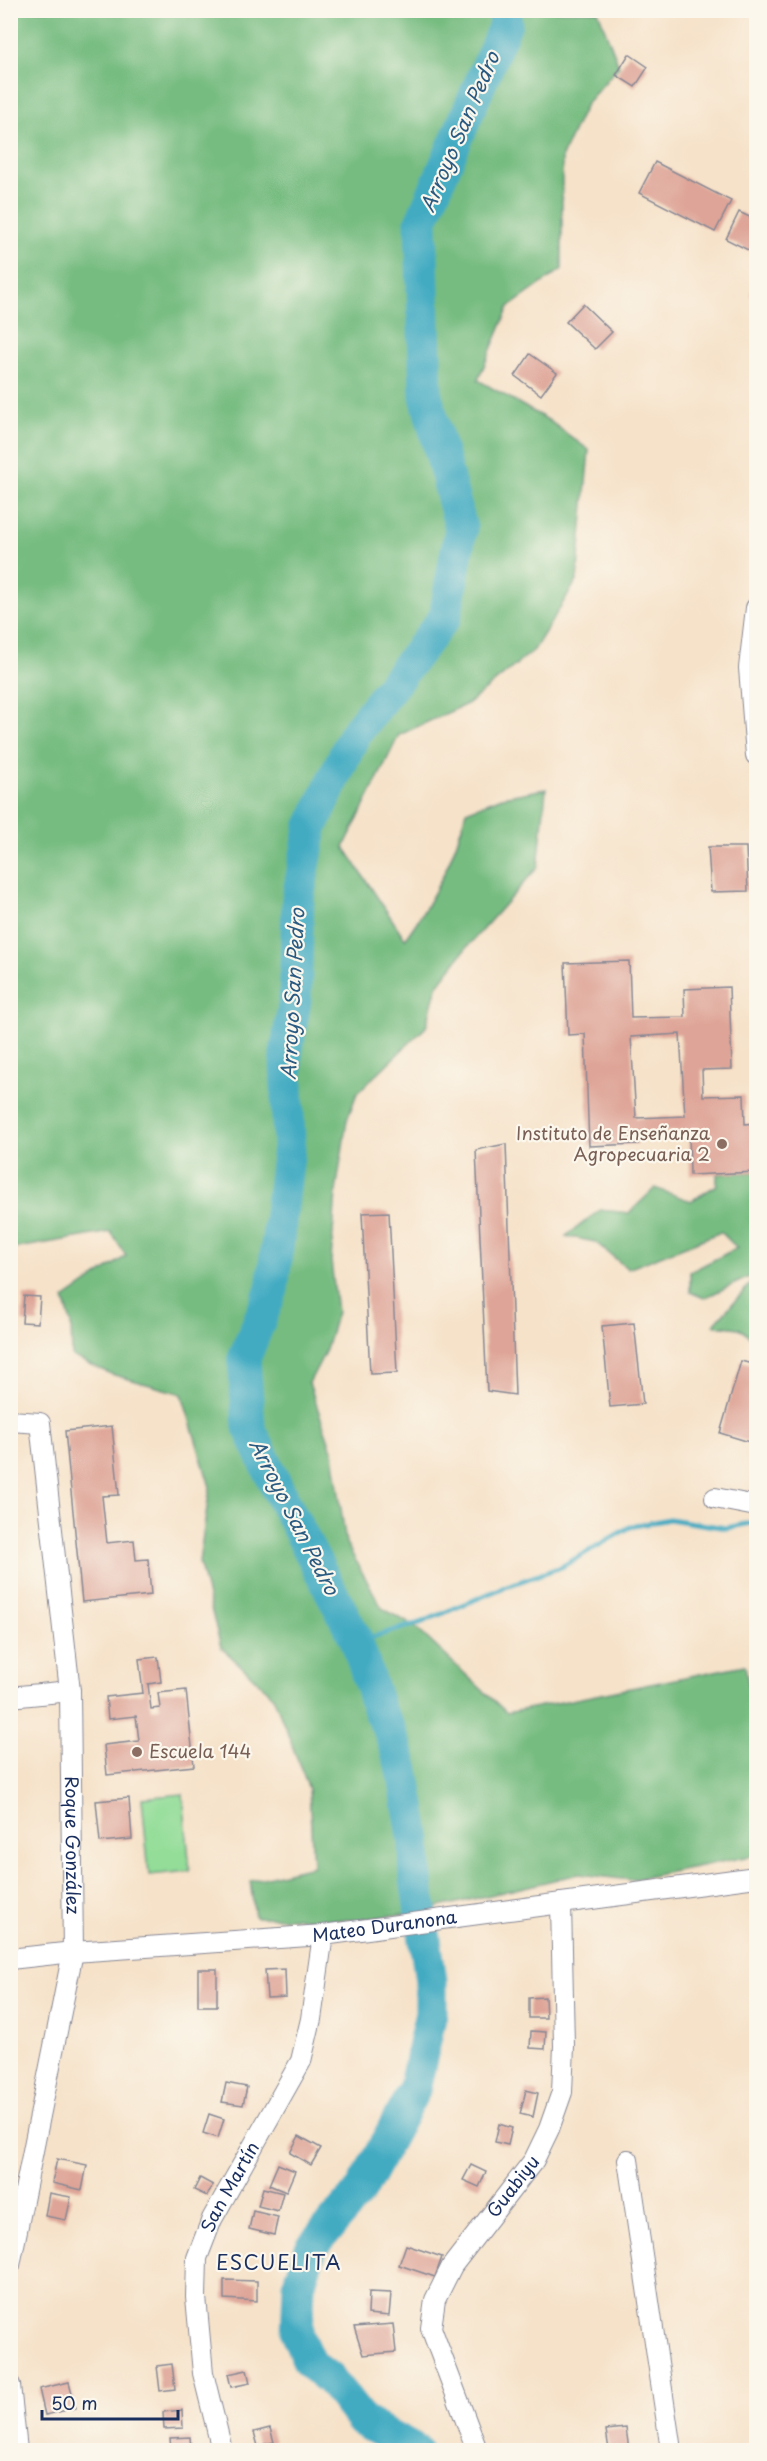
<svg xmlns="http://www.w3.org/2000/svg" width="767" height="2461" font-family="'Playpen Sans',sans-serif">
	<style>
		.green { fill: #93dd98; stroke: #57867b; stroke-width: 1.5 }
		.forest { fill: #76bc80; stroke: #48766f; stroke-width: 1.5 }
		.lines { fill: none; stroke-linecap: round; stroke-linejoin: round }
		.stream { stroke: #42abc2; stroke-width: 5 }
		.river { stroke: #42abc2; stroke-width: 33 }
		.building { fill: #dea497; fill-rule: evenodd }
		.street-casing { stroke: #888894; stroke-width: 22 }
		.street { stroke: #fff; stroke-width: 20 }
		.education-dot { fill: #8d6e63; stroke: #fbf7ec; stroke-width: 2 }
		.labels { text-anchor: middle; stroke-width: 4.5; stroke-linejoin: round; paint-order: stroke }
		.education-label { font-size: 18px; fill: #785e54; stroke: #fbf7ec; text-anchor: end }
		.street-label { font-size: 18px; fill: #1b2f5e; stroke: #fbf7ec }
		.water-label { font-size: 20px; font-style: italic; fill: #295a81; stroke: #fbf7ec }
		.neighbourhood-label { font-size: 20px; letter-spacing: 1.5px; fill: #1b2f5e; stroke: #fbf7ec }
	</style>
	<rect width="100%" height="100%" fill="#fbf7ec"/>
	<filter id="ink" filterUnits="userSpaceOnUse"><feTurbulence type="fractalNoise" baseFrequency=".0167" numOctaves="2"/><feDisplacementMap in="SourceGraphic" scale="12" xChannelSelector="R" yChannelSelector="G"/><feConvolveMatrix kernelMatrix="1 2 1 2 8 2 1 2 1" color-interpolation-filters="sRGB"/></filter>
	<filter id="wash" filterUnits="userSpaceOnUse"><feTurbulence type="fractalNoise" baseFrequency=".008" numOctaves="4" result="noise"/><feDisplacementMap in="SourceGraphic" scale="24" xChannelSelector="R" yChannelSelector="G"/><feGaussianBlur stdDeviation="1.35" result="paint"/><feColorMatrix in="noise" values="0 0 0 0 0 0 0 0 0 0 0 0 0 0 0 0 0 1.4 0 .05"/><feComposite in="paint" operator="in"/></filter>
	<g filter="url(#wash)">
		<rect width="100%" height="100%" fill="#f6e2c9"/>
		<path class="green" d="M183,1794L190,1871L149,1875L142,1798Z"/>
		<g class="forest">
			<path d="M11,10L598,11L619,66L586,104L562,156V269L509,307L478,380L548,420L589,450L577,580L534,650L469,703L399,735L344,847L405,939C433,900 455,857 466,811L502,797L546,789L538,867L467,947L437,986L426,1027L357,1093L347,1120L336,1192L331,1261L337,1312L326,1350L309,1383L333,1453L346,1543L382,1608L414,1626L507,1713L745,1665L756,1730V1855L631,1880L579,1874L419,1912L357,1920L255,1917L250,1881L313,1866L309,1789L273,1696L221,1647L199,1562L210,1487L182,1394L111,1374L72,1356L71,1323L64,1299L126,1256L111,1232L11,1249Z"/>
			<path d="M756,1172V1274L704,1298L690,1292V1272L737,1248L721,1232L628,1269L595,1242L566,1236L600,1210L629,1213L655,1188L691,1201L717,1185V1174Z"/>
			<path d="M756,1278V1342L739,1328L713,1325Z"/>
		</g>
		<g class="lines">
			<path class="stream" d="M356,1639L369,1638L420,1623L507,1586L561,1567L630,1527L669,1519L726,1528L756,1522"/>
			<path class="river" d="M416,2450L362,2421L330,2379L310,2364L297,2335L299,2285L311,2248L361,2190L414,2090L431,2013V1981L416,1878L415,1842L403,1770L390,1731L379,1711L356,1639L281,1496L249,1427L244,1359L272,1289L289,1147L286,1054L295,1000L298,898L311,828L354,735L445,617L461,528L426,396L421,222L506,23L505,10"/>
		</g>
		<g id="blocks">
			<g class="building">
				<path d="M629,54L648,67L635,87L616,75Z"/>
				<path d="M655,162L731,201L715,232L639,193Z"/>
				<path d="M739,212L756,220V254L726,239Z"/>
				<path d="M756,282V298L750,295Z"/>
				<path d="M583,304L612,332L595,349L566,322Z"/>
				<path d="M530,354L557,373L541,395L515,376Z"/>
				<path d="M708,847H746L748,891L711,892Z"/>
				<path d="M629,961L631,1018L685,1017L684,989L729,987L732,1069L702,1070L703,1096L744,1095L745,1124L756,1123V1172L690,1175L689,1131L637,1133L638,1144L589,1146L585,1034L568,1035L565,963ZM680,1034L685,1116L636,1118L631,1037Z"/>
				<path d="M506,1144L515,1395L487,1391L476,1150Z"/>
				<path d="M389,1212L397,1373L370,1374L362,1213Z"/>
				<path d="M24,1296L40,1297L38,1323L22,1322Z"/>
				<path d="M634,1323L643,1404L610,1407L602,1326Z"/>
				<path d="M741,1361L756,1365V1444L720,1433Z"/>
				<path d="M112,1426L119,1495L102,1496L107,1543L134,1540L136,1560L148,1559L151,1595L82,1602L65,1431Z"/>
				<path d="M158,1657L161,1682L148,1684L151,1709L160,1708L158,1693L186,1690L194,1766L107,1775L104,1745L139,1741L136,1716L108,1719L106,1697L143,1693L139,1659Z"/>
				<path d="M129,1798L132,1839L100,1842L96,1801Z"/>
				<rect x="198" y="1969" width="19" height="37"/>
				<path d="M285,1969L286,1997L267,1998L265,1970Z"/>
				<path d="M545,1997L546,2018H529V1998Z"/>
				<path d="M531,2031L546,2032L545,2049L530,2048Z"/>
				<path d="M226,2083L247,2087L243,2105L222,2102Z"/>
				<path d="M526,2090L538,2093L533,2117L520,2114Z"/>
				<path d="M209,2114L224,2119L218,2138L203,2133Z"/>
				<path d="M499,2124L512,2128L508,2145L495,2142Z"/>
				<path d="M299,2136L321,2148L311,2165L290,2153Z"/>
				<path d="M57,2159L87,2165L82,2190L52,2183Z"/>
				<path d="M278,2164L295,2171L286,2192L269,2185Z"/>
				<path d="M471,2165L486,2172L479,2187L463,2180Z"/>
				<path d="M200,2178L213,2185L207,2196L194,2190Z"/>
				<path d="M263,2188L283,2193L278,2211L258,2206Z"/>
				<path d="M49,2193L71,2197L66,2220L45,2216Z"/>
				<path d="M253,2211L278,2217L274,2235L249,2229Z"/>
				<path d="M406,2245L442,2257L435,2277L399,2265Z"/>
				<path d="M224,2280L257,2281V2301L224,2299Z"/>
				<path d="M369,2292L391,2293L389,2316L368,2314Z"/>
				<path d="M393,2324L396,2352L363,2355L354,2327Z"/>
				<path d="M172,2364L175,2389L160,2391L157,2366Z"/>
				<path d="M247,2370L250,2383L231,2387L228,2374Z"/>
				<path d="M69,2382L76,2408L45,2415L39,2389Z"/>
				<path d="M182,2410L183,2428L164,2429L163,2412Z"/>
				<path d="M270,2428L274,2442L258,2446L254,2432Z"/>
				<path d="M626,2428L629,2450H609L606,2430Z"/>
				<path d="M190,2437L191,2450H171L170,2438Z"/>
			</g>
		</g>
	</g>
	<g filter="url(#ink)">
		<use href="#blocks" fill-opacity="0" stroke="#888894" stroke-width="1.5"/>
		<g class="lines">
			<g class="street-casing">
				<g id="street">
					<path d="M756,608L749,668L756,755"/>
					<path id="s1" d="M10,1421L40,1423L70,1691L73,1952L10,2265"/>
					<path d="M715,1498L756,1506"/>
					<path d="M10,1697L70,1691"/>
					<path id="s2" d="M10,1959L73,1952L323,1935L756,1877"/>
					<path d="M628,2160L671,2450"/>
					<path d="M10,2385L17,2450"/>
					<path id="s3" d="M222,2450L203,2373L196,2297L197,2258L212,2219L301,2061L311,2019L323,1935"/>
					<path id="s4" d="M477,2450L431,2328L435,2300L452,2266L534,2160L549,2129L562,2092L564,2046L561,1903"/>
				</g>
			</g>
			<use href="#street" class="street"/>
		</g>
	</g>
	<g class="education-dot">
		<circle cx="722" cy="1144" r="6"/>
		<circle cx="137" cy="1752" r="6"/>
	</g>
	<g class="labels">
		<g class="education-label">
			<text x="710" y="1140">Instituto de Enseñanza<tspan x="710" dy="21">Agropecuaria 2</tspan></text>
			<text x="149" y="1758" text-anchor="start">Escuela 144</text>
		</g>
		<g class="street-label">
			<text dy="6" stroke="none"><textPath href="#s1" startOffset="454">Roque González</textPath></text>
			<text dy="6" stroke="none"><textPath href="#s2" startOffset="376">Mateo Duranona</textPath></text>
			<text dy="6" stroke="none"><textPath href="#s4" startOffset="297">Guabiyu</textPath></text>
			<text dy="6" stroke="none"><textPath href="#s3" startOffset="273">San Martín</textPath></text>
		</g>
		<g class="water-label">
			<text transform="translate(460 132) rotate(-67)" y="7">Arroyo San Pedro</text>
			<text transform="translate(293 994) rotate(-87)" y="7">Arroyo San Pedro</text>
			<text transform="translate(294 1517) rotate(63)" y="7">Arroyo San Pedro</text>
		</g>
		<g class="neighbourhood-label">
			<text x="279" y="2270">ESCUELITA</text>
		</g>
	</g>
	<rect width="767" height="2461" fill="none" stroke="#fbf7ec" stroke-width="36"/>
	<path d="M42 2410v9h136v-9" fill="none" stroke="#1b2f5e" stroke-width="3"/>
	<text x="51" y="2410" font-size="18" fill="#1b2f5e" stroke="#fbf7ec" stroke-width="4.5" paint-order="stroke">50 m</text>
</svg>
